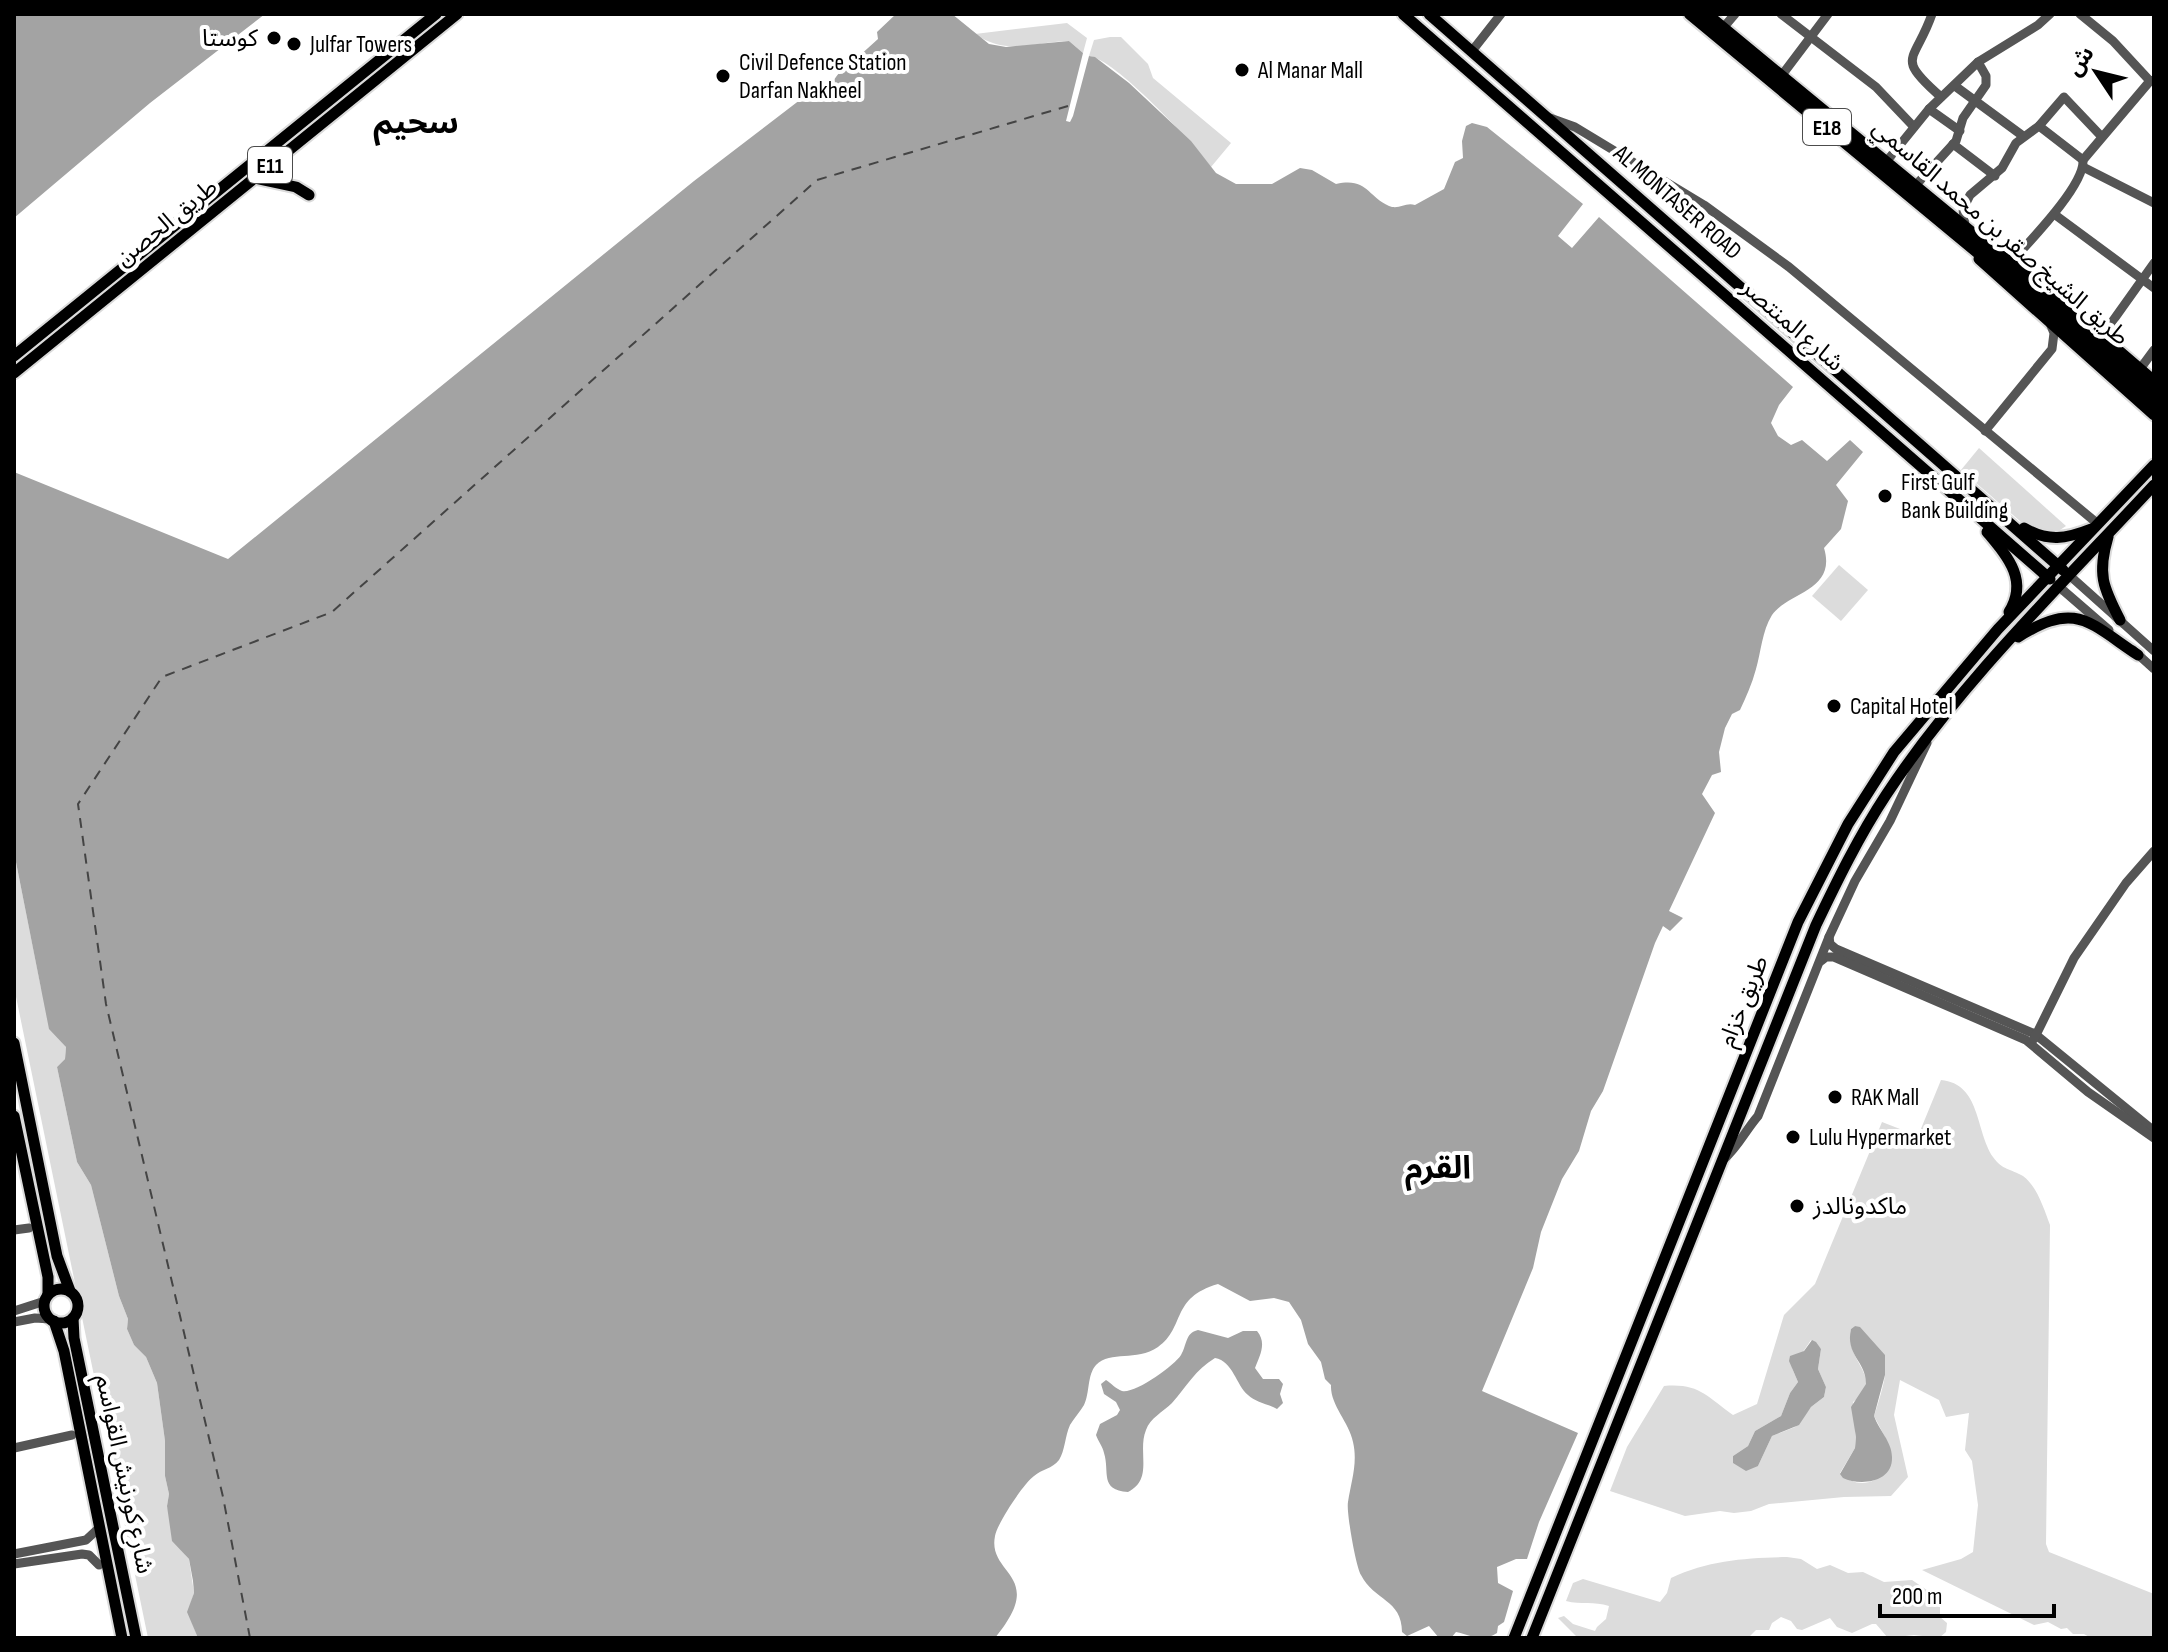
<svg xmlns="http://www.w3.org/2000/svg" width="2168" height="1652" font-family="'Sofia Sans Condensed','Noto Sans Arabic',sans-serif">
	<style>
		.green { fill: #dcdcdc; fill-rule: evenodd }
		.water { fill: #a3a3a3 }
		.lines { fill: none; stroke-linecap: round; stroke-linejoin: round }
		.ferry { stroke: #444; stroke-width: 2; stroke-dasharray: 10 8; stroke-linecap: butt }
		.major-casing { stroke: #dbdbdb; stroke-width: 15 }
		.highway-casing { stroke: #dbdbdb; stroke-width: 16 }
		.minor { stroke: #555; stroke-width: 9 }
		.major { stroke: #000; stroke-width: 11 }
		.highway { stroke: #000; stroke-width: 12 }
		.poi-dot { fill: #000; stroke: #fff; stroke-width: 3 }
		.labels { text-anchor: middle; stroke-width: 8; stroke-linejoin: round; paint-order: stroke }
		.shield { fill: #fff; stroke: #4c4c4c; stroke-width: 2 }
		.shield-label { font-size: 22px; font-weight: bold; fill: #000 }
		.poi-label { font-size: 24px; fill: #000; stroke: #fff; text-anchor: start }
		.street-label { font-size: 24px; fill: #000; stroke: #fff }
		.district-label { font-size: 32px; font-weight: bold; fill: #000; stroke: #fff }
	</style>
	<rect width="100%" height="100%" fill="#fff"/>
	<g class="green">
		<path d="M1067,23L1087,38L1083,53L1069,41C1033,42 1007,56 975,34Z"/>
		<path d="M1110,37H1121L1148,64L1153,78L1231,143L1211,167C1194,144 1114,58 1089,56L1094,40Z"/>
		<path d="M1979,448L2066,526L2054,534L2028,528L1961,470Z"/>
		<path d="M1839,565L1868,590L1841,621L1812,596Z"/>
		<path d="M14,852L41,988L66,1047L65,1059L57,1067L77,1162L91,1185L119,1296L128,1319L127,1329L134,1345L146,1357L157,1383L165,1441V1476L169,1494L167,1506L182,1551L189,1559L194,1593L188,1612L198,1638H148L14,987Z"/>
		<path d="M1941,1080C1981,1084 1975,1130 1993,1157C2002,1170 2011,1169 2023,1176C2037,1186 2044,1209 2050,1225L2046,1544L2049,1552L2154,1594V1638H2091L2084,1634H2073L2067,1628L2061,1629L2048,1622L2034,1625L1922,1570L1961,1559L1973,1552L1978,1505L1972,1461L1965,1450L1969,1413L1946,1417L1939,1400L1900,1380L1894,1415L1908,1477L1891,1496L1844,1497L1769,1504L1751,1511L1734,1513L1720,1511L1685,1516L1610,1491L1627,1447L1664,1386C1699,1383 1706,1396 1733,1415L1757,1404L1784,1315L1815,1284L1882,1122L1918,1136ZM1855,1326C1868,1331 1883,1360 1885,1374C1885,1381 1877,1408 1874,1416L1885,1437L1886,1472C1871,1486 1855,1487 1840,1473L1855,1448L1856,1437L1853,1402C1887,1378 1844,1362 1851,1329ZM1811,1340L1821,1349L1818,1369L1826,1387L1824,1397L1811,1407L1795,1427L1772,1436L1758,1466L1733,1456L1748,1446L1755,1431L1781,1416L1790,1393L1798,1382L1792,1368Z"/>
		<path d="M1787,1557L1801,1559L1817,1569L1830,1565L1848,1573L1863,1572L1884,1582L1912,1580L1940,1599V1617L1947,1623L1946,1632L1939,1638L1914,1635L1888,1638L1876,1624H1872L1852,1633L1837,1627L1830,1618L1802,1630L1797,1629L1791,1621L1781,1617L1772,1623L1769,1630H1756L1748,1638H1578L1558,1618L1564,1616L1573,1624L1595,1631L1597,1627L1606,1619L1609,1606C1594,1601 1581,1605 1566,1601L1573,1583L1583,1579L1660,1602L1667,1593L1671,1578C1709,1560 1745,1558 1787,1557Z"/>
	</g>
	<g class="water">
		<path d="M14,14H265L150,103L14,218Z"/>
		<path d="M896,14H952L989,44L1006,47L1069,41L1083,53L1066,121L1070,122L1073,116L1089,56L1095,57L1129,83L1191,141L1216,173L1236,184H1272L1300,168L1312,170L1336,184C1367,177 1367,196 1389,206C1399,210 1405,202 1415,205L1444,189L1455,162L1463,158L1462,141L1466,126L1472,123L1487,127L1583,204L1558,236L1572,248L1599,217L1793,387L1779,405L1771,423L1778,436L1791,445L1802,440L1827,461L1850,440L1863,452L1836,485L1848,501L1841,529L1824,548C1837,591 1788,592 1772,615C1762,631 1761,652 1756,669C1752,684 1746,697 1740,710L1732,714L1725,728L1719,752L1721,772L1712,775L1702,794L1715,813L1669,911L1683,918L1670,931L1663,926L1655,943L1603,1091L1591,1111L1579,1151L1562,1179L1541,1232L1533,1268L1482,1391L1578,1433L1539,1522L1527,1559H1516L1497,1567L1498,1583L1513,1591L1504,1622L1498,1626L1497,1633C1482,1643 1471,1635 1456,1632L1451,1638H1439L1429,1626L1407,1636L1402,1632C1402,1599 1374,1601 1361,1575C1356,1567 1346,1511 1348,1502C1351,1482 1358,1463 1353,1442C1349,1422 1330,1405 1331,1385L1325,1379L1321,1362L1308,1344L1301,1320L1289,1302L1274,1298L1250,1301L1218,1284C1170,1298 1186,1327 1158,1347C1136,1362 1111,1350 1096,1365C1087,1375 1090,1393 1084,1405C1080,1412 1074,1418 1070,1425C1065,1436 1065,1451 1059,1460C1052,1469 1042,1469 1034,1476C1023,1484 997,1524 995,1536C987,1576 1048,1574 995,1638H198L187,1612L194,1593L193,1581L189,1559L172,1541L167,1506L169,1494L165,1476V1441L157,1383L146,1357L134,1345L127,1329L128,1319L119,1296L91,1185L77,1162L57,1067L65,1059L66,1047L49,1029L14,852V472L228,559L694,181L809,93L811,88L833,82C838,71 849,66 853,55L858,57L878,39L877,32Z"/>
		<path d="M1855,1326L1860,1327L1885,1355V1375L1874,1416C1879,1430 1892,1442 1892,1457C1893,1483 1860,1486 1843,1478L1840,1474L1855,1448L1856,1437L1851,1407L1866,1384C1866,1361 1845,1355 1851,1329Z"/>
		<path d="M1198,1330L1228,1338L1243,1331H1257C1267,1343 1260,1355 1255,1368L1263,1379H1279L1283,1384L1280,1394L1283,1403L1277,1409C1268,1404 1255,1402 1248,1395C1236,1385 1233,1361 1215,1358C1195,1370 1187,1386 1172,1403C1163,1412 1150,1418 1146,1430C1137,1452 1154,1479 1128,1492C1099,1490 1110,1472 1104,1453C1103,1447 1098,1441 1096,1435L1100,1424L1117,1415L1120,1410L1116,1402L1104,1394L1101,1384L1106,1380C1111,1383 1116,1389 1122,1391C1135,1394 1174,1366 1181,1355C1187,1345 1185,1333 1198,1330Z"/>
		<path d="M1812,1340L1816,1342L1821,1349L1818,1369L1826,1387L1824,1397L1811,1407L1799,1425L1772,1436L1758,1466L1746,1471L1733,1463V1456L1748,1446L1755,1431L1781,1416L1790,1393L1798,1382L1789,1361L1790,1356L1804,1351Z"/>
	</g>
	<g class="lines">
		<path class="ferry" d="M250,1638L223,1497L106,1004L78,804L162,677L332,612L817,180L1068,106"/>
		<g class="major-casing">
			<g id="major">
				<path d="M1403,14L2050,579"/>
				<path d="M1429,14L2063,570"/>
				<path d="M255,178L296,187L309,195"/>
				<path d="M2000,254L2062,302L2154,381"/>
				<path d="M1979,259L2154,415"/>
				<path d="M14,356L436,14"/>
				<path d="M14,373L457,14"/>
				<path d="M2024,528C2048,542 2066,539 2091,529"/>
				<path d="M1987,532C2007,556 2029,580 2009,612"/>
				<path d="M2108,537C2097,574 2103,587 2120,620"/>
				<path d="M2018,637C2076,601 2087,621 2138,655"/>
				<path d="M14,1043L57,1256L70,1291"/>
				<path d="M14,1116L48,1277V1295"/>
				<circle cx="61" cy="1306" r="17"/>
				<path d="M73,1318L74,1338L136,1638"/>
				<path d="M54,1321L64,1351L122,1638"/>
				<path d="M1514,1638L1798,922L1848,824L1894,752L1998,629L2154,465"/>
				<path d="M1532,1638L1816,925C1837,881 1859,836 1886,795C1960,683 2063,583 2154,485"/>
			</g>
		</g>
		<g class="highway-casing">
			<g id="highway">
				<path d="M1690,14L1993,265L2154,405"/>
				<path d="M1706,14L1972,233L1991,253L2154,393"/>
			</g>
		</g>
		<g class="minor">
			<path d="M1781,14L1876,87L1914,127"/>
			<path d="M1932,14C1915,63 1894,56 1941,97"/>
			<path d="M2080,14L2113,41L2150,81L2154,80"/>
			<path d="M1723,28L1735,14"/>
			<path d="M1472,51L1501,14"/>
			<path d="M1782,75L1828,14"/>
			<path d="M1955,86L2023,136"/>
			<path d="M1929,109L1960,131"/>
			<path d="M1550,118L1575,127L1704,205L1789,267L2098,524"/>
			<path d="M2039,126L2083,160"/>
			<path d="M1953,144L1995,176"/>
			<path d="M1886,162L1929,109L1978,62L2038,25L2050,14"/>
			<path d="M2083,167L2154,203"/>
			<path d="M1915,186L1956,141L1963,118L1986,85V76L1978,62"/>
			<path d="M2054,214L2154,288"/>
			<path d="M1965,226L1963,209L1970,195L2002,168L2016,143L2039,126L2064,97L2101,136"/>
			<path d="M2011,262C2029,242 2085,185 2083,160L2150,81"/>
			<path d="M2102,336L2154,263"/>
			<path d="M2140,369L2154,350"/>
			<path d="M1985,431L2052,349L2054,333L2050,323"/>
			<path d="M2069,575L2154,651"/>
			<path d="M2057,585L2109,630"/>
			<path d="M2133,650L2154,669"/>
			<path d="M1829,937L1830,944L1836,949L2035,1034L2154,1131"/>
			<path d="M1821,961L1826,957H1834L2026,1040L2088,1092L2154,1138"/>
			<path d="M2034,1039L2074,958L2126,883L2154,851"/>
			<path d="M1724,1159C1738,1147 1745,1131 1758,1116L1829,937L1855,881L1890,821L1927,743"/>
			<path d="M14,1230L29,1228"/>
			<path d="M14,1311L45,1301"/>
			<path d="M14,1322L35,1318L50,1319"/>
			<path d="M14,1448L72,1435"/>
			<path d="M14,1554L86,1540L99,1528"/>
			<path d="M14,1564L82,1554L89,1555L99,1565"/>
		</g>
		<use href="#major" class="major"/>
		<use href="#highway" class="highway"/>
	</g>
	<g class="poi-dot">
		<circle cx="274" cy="38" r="8"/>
		<circle cx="294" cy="44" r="8"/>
		<circle cx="1242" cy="70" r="8"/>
		<circle cx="723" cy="76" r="8"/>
		<circle cx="1885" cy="496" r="8"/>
		<circle cx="1834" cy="706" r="8"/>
		<circle cx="1835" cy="1097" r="8"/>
		<circle cx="1793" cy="1137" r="8"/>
		<circle cx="1797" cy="1206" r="8"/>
	</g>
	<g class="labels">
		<g class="shield">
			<rect x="1803" y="109" width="48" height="36" rx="6"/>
			<rect x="248" y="147" width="44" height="36" rx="6"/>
		</g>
		<g class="shield-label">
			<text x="1827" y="135">E18</text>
			<text x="270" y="173">E11</text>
		</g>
		<g class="poi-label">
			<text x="258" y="46" text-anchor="end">كوستا</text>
			<text x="310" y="52">Julfar Towers</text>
			<text x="739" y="70">Civil Defence Station<tspan x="739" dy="28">Darfan Nakheel</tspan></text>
			<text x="1258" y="78">Al Manar Mall</text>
			<text x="1901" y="490">First Gulf<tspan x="1901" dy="28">Bank Building</tspan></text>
			<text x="1850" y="714">Capital Hotel</text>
			<text x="1851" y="1105">RAK Mall</text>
			<text x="1809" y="1145">Lulu Hypermarket</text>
			<text x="1813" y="1214">ماكدونالدز</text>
		</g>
		<g class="street-label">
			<text transform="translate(1678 202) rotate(41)" y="8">AL MONTASER ROAD</text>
			<text transform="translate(166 222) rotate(-39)" y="8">طريق الحصن</text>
			<text transform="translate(2001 232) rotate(41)" y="8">طريق الشيخ صقر بن محمد القاسمي</text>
			<text transform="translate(1793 325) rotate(41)" y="8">شارع المنتصر</text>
			<text transform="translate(1743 1001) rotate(-68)" y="8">طريق خزام</text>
			<text transform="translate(125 1474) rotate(78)" y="8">شارع كورنيش القواسم</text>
		</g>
		<g class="district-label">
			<text x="416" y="133">سحيم</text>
			<text x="1438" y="1178">القرم</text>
		</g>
	</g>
	<rect width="2168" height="1652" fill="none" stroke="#000000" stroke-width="32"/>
	<g transform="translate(2096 72) rotate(305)" stroke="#ffffff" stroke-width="6" paint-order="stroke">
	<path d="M0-6L14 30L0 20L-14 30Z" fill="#000000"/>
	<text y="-12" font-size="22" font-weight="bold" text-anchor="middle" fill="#000000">ش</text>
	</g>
	<path d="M1880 1604v12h174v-12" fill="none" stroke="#000000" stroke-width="4"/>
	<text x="1892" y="1604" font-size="24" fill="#000000" stroke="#ffffff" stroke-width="6" paint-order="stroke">200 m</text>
</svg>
